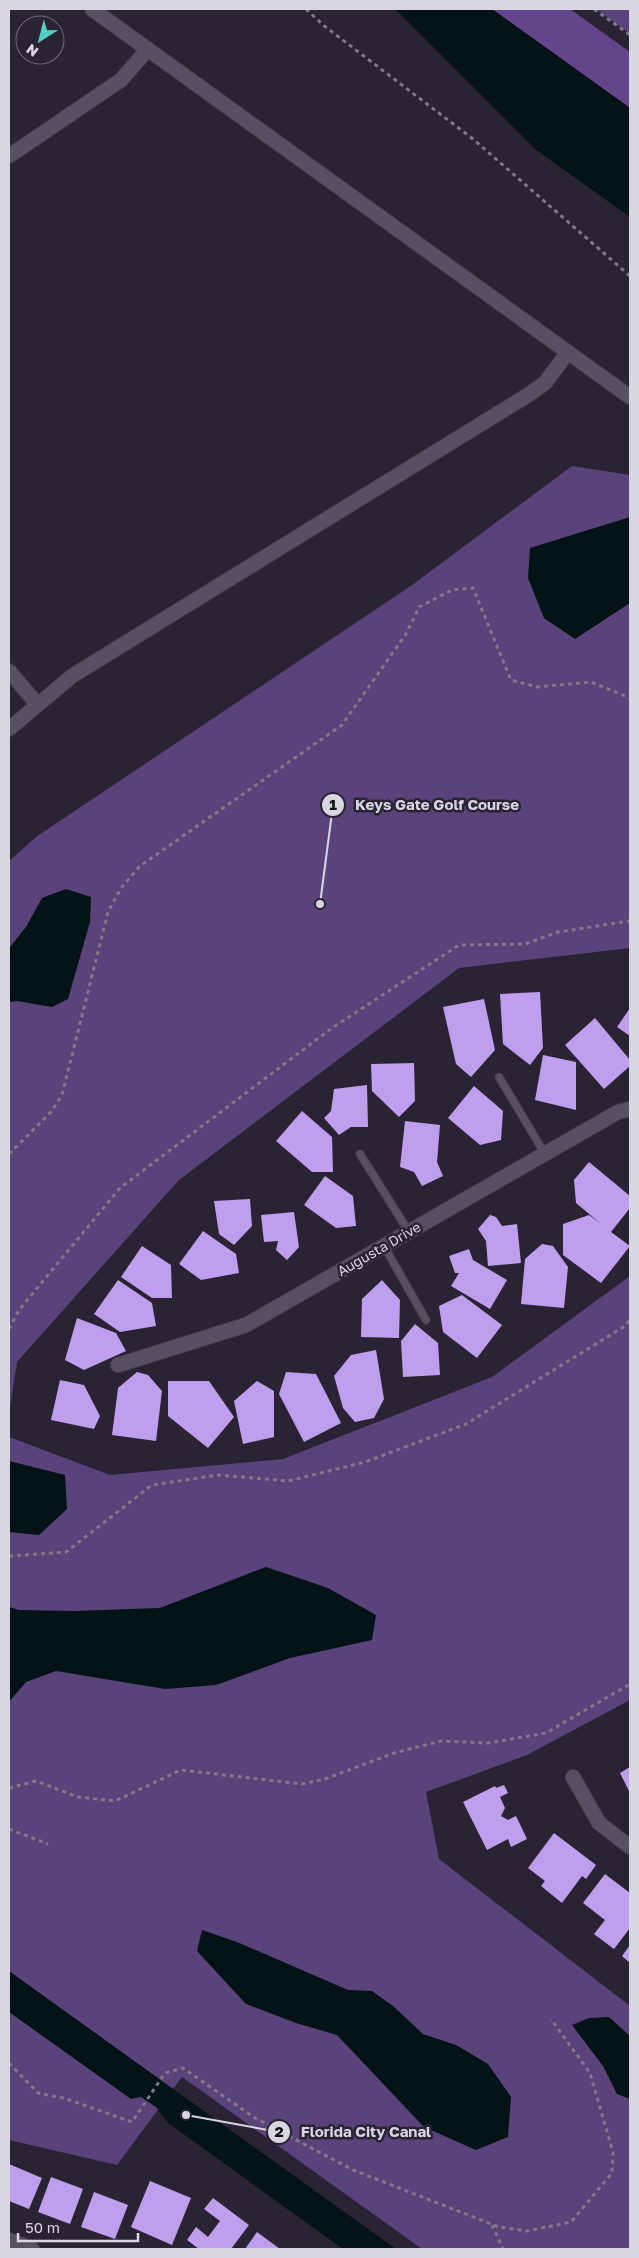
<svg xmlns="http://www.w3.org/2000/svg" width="639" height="2258" font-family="'Golos Text',sans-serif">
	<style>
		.green { fill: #5a427a }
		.forest { fill: #64458c }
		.water { fill: #031316 }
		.building { fill: #bf9eee }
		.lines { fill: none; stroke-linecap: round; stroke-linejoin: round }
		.service-casing { stroke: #46404e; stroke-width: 9 }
		.minor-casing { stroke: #46404e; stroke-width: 16 }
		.path { stroke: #7f7988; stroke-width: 3; stroke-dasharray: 4 4; stroke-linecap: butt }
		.service { stroke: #575063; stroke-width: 7 }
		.minor { stroke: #575063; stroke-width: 14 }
		.labels { text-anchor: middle; stroke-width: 5; stroke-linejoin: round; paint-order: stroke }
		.street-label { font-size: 14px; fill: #d9d5e1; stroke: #2a2334 }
		.leader { fill: none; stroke: #d9d5e1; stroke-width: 2 }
		.callout-dot { fill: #d9d5e1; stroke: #2a2334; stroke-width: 2 }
		.mark-label { font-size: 15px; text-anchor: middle; font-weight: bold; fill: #111 }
		.callout-label { font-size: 15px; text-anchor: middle; font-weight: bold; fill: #d9d5e1; stroke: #2a2334; stroke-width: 5; stroke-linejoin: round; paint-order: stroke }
	</style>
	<rect width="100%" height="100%" fill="#2a2334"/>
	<g class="green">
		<path d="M596,9H630V34Z"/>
		<path d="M572,466L630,475V948L459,968L179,1180L17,1362L9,1414V861L36,837L412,585Z"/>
		<path d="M630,1276V1700L527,1755L426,1792L439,1859L630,2006V2249H422L182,2077L117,2165L9,2140V1437L110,1475L283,1459L492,1377Z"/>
	</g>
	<path class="forest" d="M492,9H570L630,52V108Z"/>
	<g class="water">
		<path d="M395,9H492L630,108V217L535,149Z"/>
		<path d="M630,517V603L575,639L544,618L528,578L530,548Z"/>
		<path d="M66,889L91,897L90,922L68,999L52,1007L17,1001L9,1002V948L26,927L42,898Z"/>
		<path d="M9,1461L65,1475L67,1509L39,1535L9,1532Z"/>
		<path d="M266,1567L328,1588L376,1615L372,1640L290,1658L216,1685L165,1689L56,1671L26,1682L9,1702V1607L19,1610L74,1611L160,1608Z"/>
		<path d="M202,1930L237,1942L348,1990L372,1991L393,2006L423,2034L456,2045L488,2064L511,2097L508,2137L476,2150L424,2127L337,2035L296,2023L246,2004L197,1951Z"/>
		<path d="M9,1971L396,2249H343L168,2123L156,2107L141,2097L131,2099L9,2012Z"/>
		<path d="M609,2017L630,2036V2099L617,2094L603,2066L572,2025L589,2018Z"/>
	</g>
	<g class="building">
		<path d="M540,992L543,1048L530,1065L503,1044L500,994Z"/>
		<path d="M484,999L495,1050L471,1077L456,1064L443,1007Z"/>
		<path d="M630,1008V1036L617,1027Z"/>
		<path d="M595,1018L630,1060V1066L604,1089L565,1045Z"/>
		<path d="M543,1055L576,1062V1110L535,1100Z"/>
		<path d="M414,1063L415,1101L399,1117L372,1091L371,1064Z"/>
		<path d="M367,1085L368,1127H351L339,1135L324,1118L331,1111L334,1089Z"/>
		<path d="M474,1086L503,1111L501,1140L480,1145L448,1118Z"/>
		<path d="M302,1111L332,1137L333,1172H312L276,1141Z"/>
		<path d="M405,1121L440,1125L437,1162L443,1176L422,1186L414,1172L400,1167Z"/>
		<path d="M589,1162L630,1196V1208L611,1232L630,1246L601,1283L563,1255V1224L589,1215L600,1223L576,1203L574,1180Z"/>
		<path d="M325,1176L353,1196L356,1226L336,1228L304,1205Z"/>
		<path d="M250,1199L252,1226L234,1245L219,1234L214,1201Z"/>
		<path d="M294,1212L299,1247L287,1260L276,1250L278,1241L264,1242L261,1215Z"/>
		<path d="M490,1215L496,1217L502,1226L517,1224L521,1263L488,1266L486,1241L478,1229Z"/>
		<path d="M203,1231L236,1254L239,1273L201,1280L179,1264Z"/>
		<path d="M542,1244L553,1246L568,1267L564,1308L521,1304L525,1259Z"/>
		<path d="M142,1246L171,1265L172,1298H152L121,1277Z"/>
		<path d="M469,1249L473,1260L507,1280L490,1309L451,1286L459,1273H455L449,1256Z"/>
		<path d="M118,1280L152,1303L156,1326L120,1332L94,1314Z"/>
		<path d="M382,1280L400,1300L399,1338L361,1337L362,1299Z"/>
		<path d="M462,1295L502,1325L477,1358L443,1332L439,1306Z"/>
		<path d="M77,1318L116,1333L126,1351L84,1370L65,1360Z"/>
		<path d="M415,1324L438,1343L440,1375L403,1377L401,1341Z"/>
		<path d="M376,1350L384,1399L374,1418L355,1422L343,1408L334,1376L351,1355Z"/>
		<path d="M137,1372L148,1375L162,1391L156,1441L112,1435L118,1388Z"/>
		<path d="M286,1372L316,1374L341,1423L304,1442L279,1394Z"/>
		<path d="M60,1380L84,1385L100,1416L94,1429L51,1420Z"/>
		<path d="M168,1381H209L234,1417L208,1448L168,1416Z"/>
		<path d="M257,1381L274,1391V1437L243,1444L234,1401Z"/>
		<path d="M630,1767V1793L620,1773Z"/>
		<path d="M504,1785L508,1793L500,1797L505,1808L501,1816L508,1820L516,1816L527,1839L511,1847L508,1839L487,1850L463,1802L495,1786L496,1788Z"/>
		<path d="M554,1833L596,1865L586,1879L582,1876L562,1903L541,1886L545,1881L528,1868Z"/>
		<path d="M605,1874L630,1893V1928L614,1949L594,1934L605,1920L583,1903Z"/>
		<path d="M630,1945V1963L622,1956Z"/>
		<path d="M9,2164L42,2178L29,2209L9,2201Z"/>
		<path d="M51,2177L83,2189L70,2224L38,2212Z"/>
		<path d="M150,2181L191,2198L172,2245L131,2227Z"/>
		<path d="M94,2192L128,2205L115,2239L81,2227Z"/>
		<path d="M213,2198L249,2225L231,2249H199L187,2240L196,2227L208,2237L220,2221L204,2209Z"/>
		<path d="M257,2232L280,2249H245Z"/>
	</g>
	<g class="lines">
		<g class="service-casing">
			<g id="service">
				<path d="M499,1077L545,1154"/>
				<path d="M360,1154L409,1232"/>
				<path d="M384,1246L426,1320"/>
			</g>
		</g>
		<g class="minor-casing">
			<g id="minor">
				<path d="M92,9L630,397"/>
				<path d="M9,156L121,80L148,49"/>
				<path d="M9,671L37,704"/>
				<path d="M9,729L72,676L528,395L545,383L568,352"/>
				<path d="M118,1365L246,1325L618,1112L630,1109"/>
				<path d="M573,1777L599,1823L630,1847"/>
				<path d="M9,2240L32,2249"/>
			</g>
		</g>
		<g class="path">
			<path d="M306,9L323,25L473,139L630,276"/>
			<path d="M594,9L630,35"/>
			<path d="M9,1154L51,1112L62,1095L108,912L121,888L140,866L342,725L406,634L419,607L452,590L473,588L511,680L537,687L591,682L630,698"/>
			<path d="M9,1329L19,1310L120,1188L332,1028L459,945L525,944L558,932L630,921"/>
			<path d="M9,1556L66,1552L152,1485L218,1475L288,1481L365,1462L466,1424L625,1326L630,1320"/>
			<path d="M9,1788L36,1781L78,1797L115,1801L181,1770L302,1784L325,1779L394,1753L441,1741L488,1743L546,1733L630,1684"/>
			<path d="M9,1829L48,1844"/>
			<path d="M9,2063L38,2093L64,2098L132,2122L165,2073L183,2068L255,2118L353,2170L499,2227L527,2231L571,2222L612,2173L613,2152L590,2073L551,2019"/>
			<path d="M492,2225L503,2249"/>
		</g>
		<use href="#service" class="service"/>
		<use href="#minor" class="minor"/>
	</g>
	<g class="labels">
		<g class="street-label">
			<text transform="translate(379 1249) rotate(-30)" y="5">Augusta Drive</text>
		</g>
	</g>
	<path class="leader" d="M320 904L333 805M186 2115L279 2132"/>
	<g class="callout-dot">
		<circle cx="320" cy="904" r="5"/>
		<circle cx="186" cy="2115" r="5"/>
		<circle cx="333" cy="805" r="12"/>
		<circle cx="279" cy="2132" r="12"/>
	</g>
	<g class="mark-label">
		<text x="333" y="810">1</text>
		<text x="279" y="2137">2</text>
	</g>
	<g class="callout-label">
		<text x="437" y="810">Keys Gate Golf Course</text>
		<text x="366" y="2137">Florida City Canal</text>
	</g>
	<rect width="639" height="2258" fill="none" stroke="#d9d5e1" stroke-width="20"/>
	<g transform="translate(40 40) rotate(216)"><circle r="24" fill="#2a2334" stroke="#706a79"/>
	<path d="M0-4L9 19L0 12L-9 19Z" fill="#55cec5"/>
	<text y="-8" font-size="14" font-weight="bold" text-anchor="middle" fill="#d9d5e1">N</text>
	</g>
	<path d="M18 2233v8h120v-8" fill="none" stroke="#d9d5e1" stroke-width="2.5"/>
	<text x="25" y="2233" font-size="15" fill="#d9d5e1" stroke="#2a2334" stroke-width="4" paint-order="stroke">50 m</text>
</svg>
